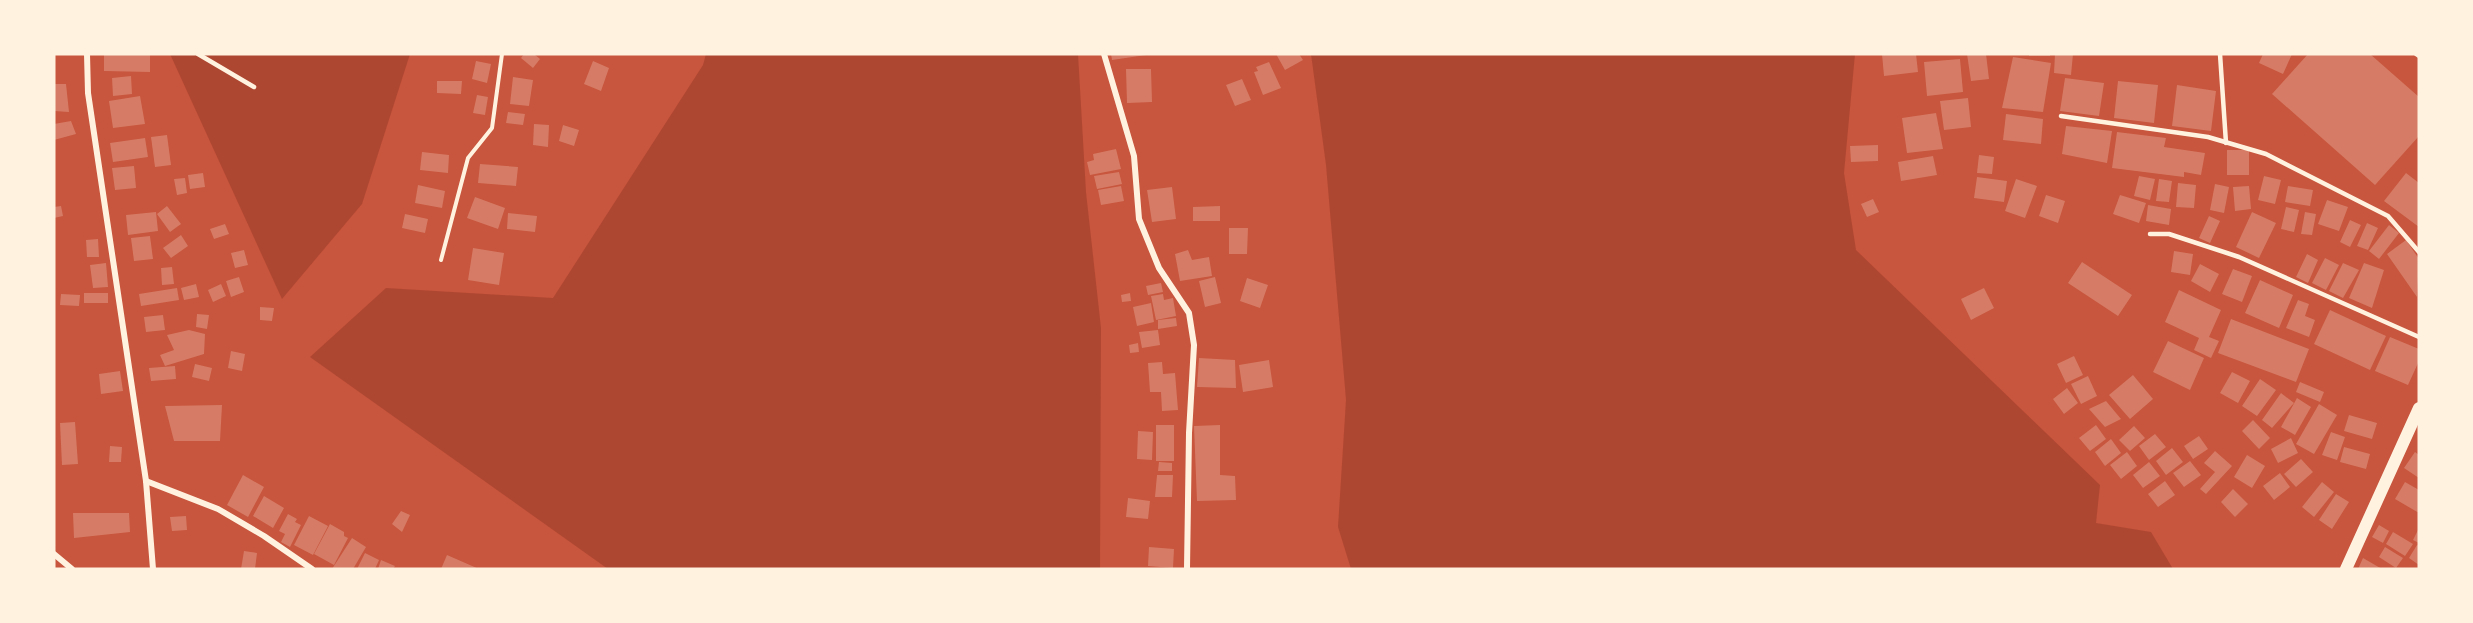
<svg xmlns="http://www.w3.org/2000/svg" width="2473" height="623" font-family="'Golos Text',sans-serif">
	<style>
		.green { fill: #ae4732 }
		.building { fill: #d67c66 }
		.lines { fill: none; stroke-linecap: round; stroke-linejoin: round }
		.path { stroke: #fff3e0; stroke-width: 4 }
		.service { stroke: #fff3e0; stroke-width: 4.5 }
		.minor { stroke: #fff3e0; stroke-width: 6 }
		.secondary { stroke: #fff3e0; stroke-width: 12 }
	</style>
	<rect width="100%" height="100%" fill="#c8553d"/>
	<g class="green">
		<path d="M170,54H410L362,204L282,299Z"/>
		<path d="M706,54H1078L1086,192L1101,328L1100,569H608L310,357L386,288L553,298L703,65Z"/>
		<path d="M1311,54H1855L1844,173L1856,250L2100,485L2096,523L2151,532L2173,569H1351L1338,527L1346,400L1326,165Z"/>
	</g>
	<g class="building">
		<path d="M104,54H150V72L104,71Z"/>
		<path d="M524,54H534L540,59L533,68L521,58Z"/>
		<path d="M1111,54H1146V55L1112,60Z"/>
		<path d="M1276,54H1299L1303,60L1285,70Z"/>
		<path d="M1882,54H1916L1918,72L1884,76Z"/>
		<path d="M1967,54H1986L1989,79L1971,81Z"/>
		<rect x="2029" y="54" width="21" height="2"/>
		<path d="M2055,54H2073L2071,75L2054,73Z"/>
		<path d="M2263,54H2292L2283,74L2259,63Z"/>
		<path d="M2308,54H2370L2419,97V136L2375,185L2272,94Z"/>
		<path d="M2013,57L2051,63L2043,112L2002,108Z"/>
		<path d="M1960,59L1963,92L1927,96L1924,62Z"/>
		<path d="M476,61L491,64L487,83L472,79Z"/>
		<path d="M593,61L609,68L601,91L584,84Z"/>
		<path d="M1269,62L1281,88L1263,95L1254,72L1258,71L1256,67Z"/>
		<path d="M1126,69H1151L1152,102L1127,103Z"/>
		<path d="M131,76L132,94L113,96L112,78Z"/>
		<path d="M513,77L533,80L529,106L510,104Z"/>
		<path d="M2065,78L2104,83L2099,116L2060,111Z"/>
		<path d="M1242,79L1251,100L1235,106L1226,85Z"/>
		<path d="M437,81H462L461,94L437,93Z"/>
		<path d="M2118,81L2158,85L2154,123L2114,118Z"/>
		<path d="M54,84H66L69,112L54,111Z"/>
		<path d="M2177,85L2216,91L2211,131L2172,126Z"/>
		<path d="M477,95L488,97L485,115L473,113Z"/>
		<path d="M140,96L145,124L113,128L109,101Z"/>
		<path d="M1968,98L1971,127L1944,130L1940,101Z"/>
		<path d="M508,112L525,114L523,125L506,123Z"/>
		<path d="M1936,113L1943,149L1907,153L1902,118Z"/>
		<path d="M2006,114L2043,119L2041,144L2003,140Z"/>
		<path d="M71,121L76,134L54,140V124Z"/>
		<path d="M534,124L549,125L548,147L533,145Z"/>
		<path d="M563,125L579,130L574,146L559,141Z"/>
		<path d="M2066,126L2112,131L2107,163L2062,154Z"/>
		<path d="M2117,132L2166,138L2164,147L2205,153L2201,175L2184,172V177L2112,168Z"/>
		<path d="M167,135L171,165L155,167L151,137Z"/>
		<path d="M145,138L148,157L113,162L110,143Z"/>
		<path d="M1878,145V161L1851,162L1850,146Z"/>
		<path d="M1116,149L1121,169L1090,175L1087,162L1094,160L1093,154Z"/>
		<rect x="2227" y="150" width="22" height="25"/>
		<path d="M422,152L449,155L448,173L420,170Z"/>
		<path d="M1979,155L1994,157L1992,174L1977,173Z"/>
		<path d="M1933,156L1937,175L1901,181L1898,162Z"/>
		<path d="M480,164L518,167L516,186L478,183Z"/>
		<path d="M134,166L136,188L115,190L112,168Z"/>
		<path d="M1119,172L1122,184L1097,189L1094,176Z"/>
		<path d="M203,173L205,187L190,189L188,175Z"/>
		<path d="M2406,173L2419,183V227L2384,201Z"/>
		<path d="M2139,176L2155,179L2150,200L2134,196Z"/>
		<path d="M2264,176L2281,180L2275,204L2258,200Z"/>
		<path d="M1977,177L2007,181L2004,202L1974,198Z"/>
		<path d="M185,178L187,193L177,195L174,179Z"/>
		<path d="M2016,179L2037,186L2025,218L2005,211Z"/>
		<path d="M2159,179L2172,181L2169,202L2156,201Z"/>
		<path d="M2178,183L2196,185L2194,208L2176,207Z"/>
		<path d="M2215,184L2229,187L2224,213L2210,210Z"/>
		<path d="M418,185L445,191L442,208L415,203Z"/>
		<path d="M1121,186L1124,201L1101,205L1098,190Z"/>
		<path d="M2249,186L2251,209L2235,211L2233,187Z"/>
		<path d="M2288,186L2313,190L2310,206L2285,202Z"/>
		<path d="M1172,187L1176,219L1152,222L1147,190Z"/>
		<path d="M2046,195L2065,201L2058,223L2039,216Z"/>
		<path d="M2120,195L2146,203L2139,223L2113,214Z"/>
		<path d="M475,197L505,208L498,229L467,218Z"/>
		<path d="M1873,199L1879,212L1867,217L1861,204Z"/>
		<path d="M2327,200L2348,207L2339,231L2318,224Z"/>
		<path d="M2148,205L2171,209L2169,225L2146,221Z"/>
		<path d="M61,206L63,216L54,218V207Z"/>
		<path d="M167,206L181,224L170,232L157,214Z"/>
		<path d="M1220,206V221H1193V207Z"/>
		<path d="M2286,207L2299,210L2294,232L2281,229Z"/>
		<path d="M156,212L158,231L128,235L126,215Z"/>
		<path d="M2252,212L2276,223L2259,258L2236,247Z"/>
		<path d="M2305,212L2316,214L2312,235L2301,234Z"/>
		<path d="M508,213L537,216L535,232L507,229Z"/>
		<path d="M405,214L428,219L425,233L402,228Z"/>
		<path d="M2209,216L2220,221L2210,243L2199,238Z"/>
		<path d="M2350,220L2361,225L2350,247L2340,242Z"/>
		<path d="M2367,223L2378,228L2368,250L2357,246Z"/>
		<path d="M225,224L229,234L214,239L210,229Z"/>
		<path d="M2389,225L2399,233L2379,259L2369,251Z"/>
		<path d="M1229,228H1248L1247,254H1229Z"/>
		<path d="M181,235L188,246L171,258L163,248Z"/>
		<path d="M150,236L153,259L134,261L131,238Z"/>
		<path d="M98,239L99,257H87L86,240Z"/>
		<path d="M2406,240L2419,259L2417,297L2387,254Z"/>
		<path d="M473,248L504,253L499,285L468,280Z"/>
		<path d="M244,250L248,265L235,268L231,253Z"/>
		<path d="M1188,250L1192,260L1209,257L1212,276L1180,281L1175,254Z"/>
		<path d="M2174,251L2193,254L2190,275L2171,272Z"/>
		<path d="M2307,254L2318,260L2308,283L2296,277Z"/>
		<path d="M2325,258L2339,265L2326,290L2312,283Z"/>
		<path d="M2082,262L2132,295L2118,316L2068,283Z"/>
		<path d="M106,263L108,287L93,288L90,265Z"/>
		<path d="M2343,263L2359,270L2343,298L2329,291Z"/>
		<path d="M2364,263L2384,270L2372,308L2349,298Z"/>
		<path d="M2200,264L2219,274L2210,292L2191,281Z"/>
		<path d="M172,267L174,284L162,285L161,268Z"/>
		<path d="M2233,269L2252,276L2242,302L2222,294Z"/>
		<path d="M239,277L244,292L231,297L226,281Z"/>
		<path d="M1215,277L1221,303L1205,307L1199,281Z"/>
		<path d="M1247,278L1268,285L1260,308L1240,301Z"/>
		<path d="M2260,280L2293,295L2279,328L2245,313Z"/>
		<path d="M1161,283L1163,292L1148,295L1146,286Z"/>
		<path d="M196,284L199,297L184,300L181,288Z"/>
		<path d="M221,284L226,296L213,302L208,290Z"/>
		<path d="M177,288L179,300L141,306L139,294Z"/>
		<path d="M1984,288L1994,308L1971,320L1961,299Z"/>
		<path d="M2179,290L2221,310L2209,337L2219,341L2211,358L2194,350L2199,338L2165,322Z"/>
		<rect x="84" y="293" width="24" height="10"/>
		<path d="M1130,293L1131,301L1122,302L1121,295Z"/>
		<path d="M61,294L80,295L79,306L60,305Z"/>
		<path d="M1163,294L1164,300L1173,298L1176,316L1156,320L1151,296Z"/>
		<path d="M2298,300L2309,304L2305,316L2315,320L2309,337L2286,328Z"/>
		<path d="M1151,303L1154,322L1137,326L1133,307Z"/>
		<path d="M260,307L274,308L272,321L260,320Z"/>
		<path d="M2330,310L2386,336L2370,370L2314,344Z"/>
		<path d="M197,314L209,315L207,329L196,327Z"/>
		<path d="M163,315L165,330L146,332L144,317Z"/>
		<path d="M1176,318L1177,326L1158,329V320Z"/>
		<path d="M2231,319L2309,349L2296,382L2218,353Z"/>
		<path d="M189,330L205,334L204,354L165,366L160,355L174,350L167,335Z"/>
		<path d="M1158,330L1160,345L1142,348L1139,332Z"/>
		<path d="M2390,337L2419,349V361L2408,385L2375,371Z"/>
		<path d="M2168,341L2204,358L2190,390L2153,372Z"/>
		<path d="M1138,343L1139,352L1130,353L1129,345Z"/>
		<path d="M231,351L245,354L242,371L228,368Z"/>
		<path d="M2074,356L2083,375L2066,383L2057,364Z"/>
		<path d="M1199,358L1235,360L1236,388L1197,387Z"/>
		<path d="M1269,360L1273,387L1243,392L1239,365Z"/>
		<path d="M1162,362L1163,374L1175,373L1178,410L1162,411L1161,392H1150L1148,363Z"/>
		<path d="M195,364L212,368L209,381L192,377Z"/>
		<path d="M175,366L176,379L151,381L149,368Z"/>
		<path d="M120,371L123,391L101,394L99,374Z"/>
		<path d="M2232,372L2250,381L2238,403L2220,393Z"/>
		<path d="M2133,375L2153,399L2130,419L2109,395Z"/>
		<path d="M2088,376L2097,396L2081,404L2071,384Z"/>
		<path d="M2260,379L2276,390L2257,416L2242,406Z"/>
		<path d="M2300,382L2324,392L2320,402L2296,392Z"/>
		<path d="M2067,388L2078,403L2064,414L2053,399Z"/>
		<path d="M2281,393L2294,403L2272,428L2262,420Z"/>
		<path d="M2297,398L2311,407L2295,435L2281,427Z"/>
		<path d="M2106,401L2121,419L2105,427L2089,409Z"/>
		<path d="M2319,404L2337,415L2314,454L2296,444Z"/>
		<path d="M222,405L220,441H174L165,406Z"/>
		<path d="M2349,415L2377,423L2372,439L2344,431Z"/>
		<path d="M2253,420L2270,438L2259,449L2242,431Z"/>
		<path d="M75,422L78,464L62,465L60,423Z"/>
		<rect x="1156" y="425" width="18" height="36"/>
		<path d="M1220,425V475L1235,476L1236,500L1197,501L1194,426Z"/>
		<path d="M2096,425L2106,439L2090,451L2079,438Z"/>
		<path d="M2134,426L2145,438L2130,451L2119,440Z"/>
		<path d="M1138,431L1153,432L1152,460L1137,459Z"/>
		<path d="M2331,432L2345,437L2337,460L2322,455Z"/>
		<path d="M2155,434L2166,447L2149,460L2139,446Z"/>
		<path d="M2199,436L2208,449L2193,459L2184,446Z"/>
		<path d="M2291,438L2298,453L2278,463L2271,449Z"/>
		<path d="M2111,439L2121,453L2105,466L2095,452Z"/>
		<path d="M110,446L122,447L121,462H109Z"/>
		<path d="M2344,447L2370,454L2366,469L2340,462Z"/>
		<path d="M2172,448L2183,462L2166,475L2156,461Z"/>
		<path d="M2215,451L2232,466L2206,494L2200,489L2215,472L2204,463Z"/>
		<path d="M2127,452L2137,466L2121,479L2110,465Z"/>
		<path d="M2415,452L2419,455V478L2404,468Z"/>
		<path d="M2247,455L2265,466L2252,488L2234,477Z"/>
		<path d="M2301,459L2313,472L2296,487L2284,474Z"/>
		<path d="M2190,461L2201,475L2184,487L2173,473Z"/>
		<path d="M1159,462L1172,463V471H1158Z"/>
		<path d="M2149,462L2160,476L2143,488L2133,475Z"/>
		<path d="M2280,473L2290,487L2274,500L2263,486Z"/>
		<path d="M243,475L264,487L248,517L227,505Z"/>
		<path d="M1157,475H1173L1172,497H1155Z"/>
		<path d="M2165,481L2175,495L2158,507L2148,494Z"/>
		<path d="M2322,482L2334,492L2314,517L2302,507Z"/>
		<path d="M2405,482L2419,490V513L2395,499Z"/>
		<path d="M2233,489L2248,504L2235,517L2221,502Z"/>
		<path d="M2336,494L2349,502L2332,529L2319,520Z"/>
		<path d="M264,496L284,508L273,528L253,516Z"/>
		<path d="M1128,498L1150,501L1148,519L1126,517Z"/>
		<path d="M401,511L410,515L402,532L392,524Z"/>
		<path d="M73,513H129L130,532L74,538Z"/>
		<path d="M288,514L297,519L295,522L301,525L290,547L281,542L285,534L279,531Z"/>
		<path d="M186,516L187,530L172,531L170,517Z"/>
		<path d="M309,516L328,526L313,555L294,545Z"/>
		<path d="M330,524L344,532V536L348,538L334,565L314,554Z"/>
		<path d="M2379,525L2389,531L2383,543L2372,537Z"/>
		<path d="M2419,528V543L2413,540Z"/>
		<path d="M2393,532L2413,544L2405,556L2386,544Z"/>
		<path d="M352,538L366,547L353,569H332Z"/>
		<path d="M2417,545L2419,546V565L2409,558Z"/>
		<path d="M1149,547L1174,549L1173,568L1148,566Z"/>
		<path d="M2385,547L2403,558L2396,568L2379,557Z"/>
		<path d="M244,551L257,553L255,569H241Z"/>
		<path d="M365,553L379,560L375,569H357Z"/>
		<path d="M447,555L479,569H441Z"/>
		<path d="M2363,558L2382,569H2358Z"/>
		<path d="M381,560L395,566L393,569H378Z"/>
	</g>
	<g class="lines">
		<path class="path" d="M441,260L468,158L492,128L502,54"/>
		<g class="service">
			<path d="M198,54L254,87"/>
			<path d="M2220,54L2226,143"/>
			<path d="M2416,54L2419,56"/>
			<path d="M2061,116L2208,137L2266,154L2388,216L2419,252"/>
			<path d="M2150,234H2169L2239,257L2419,337"/>
		</g>
		<g class="minor">
			<path d="M87,54L88,93L146,481L153,569"/>
			<path d="M1104,54L1134,156L1139,219L1159,268L1189,313L1194,345L1189,433L1187,569"/>
			<path d="M146,481L218,509L264,536L312,569"/>
			<path d="M54,554L72,569"/>
		</g>
		<path class="secondary" d="M2346,569L2419,408"/>
	</g>
	<rect width="2473" height="623" fill="none" stroke="#fff3e0" stroke-width="111"/>
</svg>
